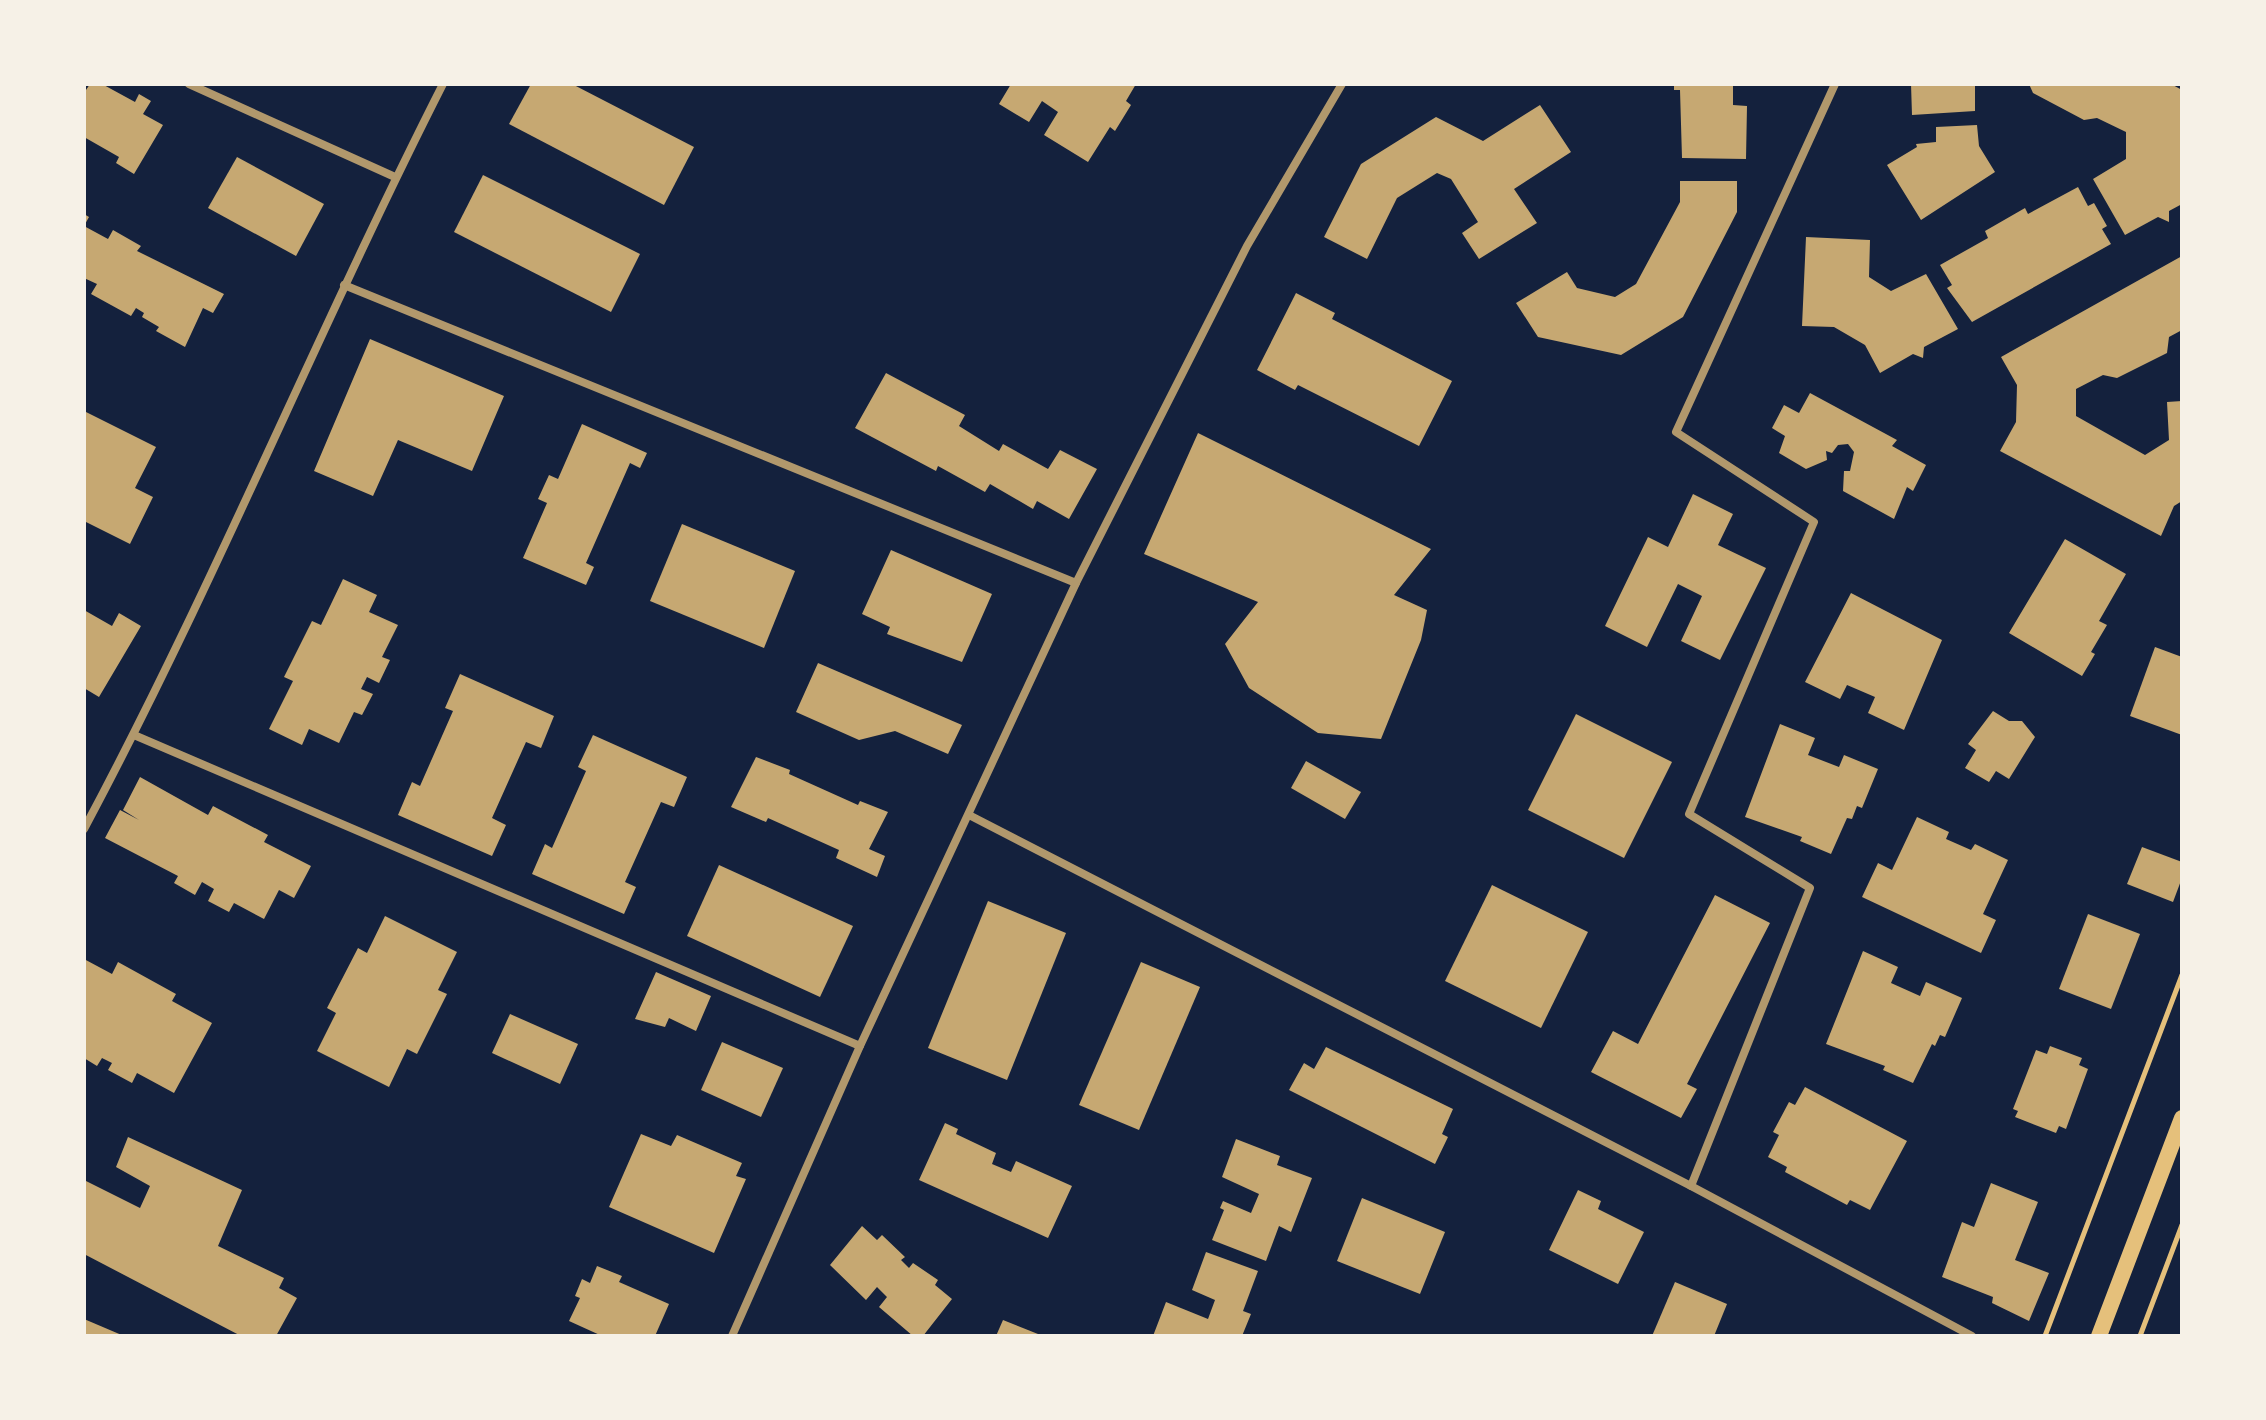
<svg xmlns="http://www.w3.org/2000/svg" width="2266" height="1420" font-family="Bitter,serif">
	<style>
		.building { fill: #c6a872 }
		.lines { fill: none; stroke-linecap: round; stroke-linejoin: round }
		.path { stroke: #e5c07b; stroke-width: 5 }
		.minor { stroke: #b1986c; stroke-width: 8 }
		.secondary { stroke: #e5c07b; stroke-width: 16 }
	</style>
	<rect width="100%" height="100%" fill="#14213d"/>
	<g class="building">
		<path d="M90,84H102L135,102L139,94L151,101L143,114L163,125L134,174L116,163L119,157L84,137V93Z"/>
		<path d="M531,84H572L694,147L664,205L509,124Z"/>
		<path d="M1011,84H1136L1126,101L1131,105L1115,131L1110,127L1088,162L1044,135L1058,112L1042,101L1029,122L999,104Z"/>
		<path d="M1674,84H1733V105L1747,106L1746,159L1682,158L1680,90H1674Z"/>
		<path d="M1911,84H1975V111L1912,115Z"/>
		<path d="M2029,84H2171L2182,90V204L2169,211V222L2158,217L2125,235L2093,179L2126,159V132L2097,118L2084,120L2033,93Z"/>
		<path d="M1540,105L1571,152L1514,189L1537,223L1479,259L1462,233L1478,222L1451,179L1437,173L1397,198L1367,259L1324,237L1361,164L1436,117L1483,141Z"/>
		<path d="M1977,125L1979,146L1995,172L1921,220L1887,165L1917,147L1916,144L1936,142V127Z"/>
		<path d="M237,157L324,204L296,256L208,208Z"/>
		<path d="M483,175L640,254L611,312L454,232Z"/>
		<path d="M1680,181H1737V212L1683,317L1621,355L1538,337L1516,303L1567,272L1577,288L1615,297L1636,284L1680,202Z"/>
		<path d="M2078,187L2088,206L2094,203L2107,226L2102,229L2111,244L1972,322L1947,288L1952,285L1940,265L1988,238L1985,231L2025,208L2028,214Z"/>
		<path d="M84,214L89,217L84,226L108,239L113,230L141,246L137,251L224,294L213,313L203,308L185,347L156,331L159,327L142,317L144,313L136,308L131,316L91,294L97,284L84,278Z"/>
		<path d="M1806,237L1870,240L1869,277L1891,291L1926,274L1958,329L1924,347L1923,358L1913,354L1880,373L1865,345L1834,327L1802,326Z"/>
		<path d="M2182,256V330L2169,337L2167,353L2117,378L2103,375L2076,389V416L2145,455L2169,440L2167,402L2182,401V501L2174,506L2161,536L2000,451L2016,422L2017,385L2001,357Z"/>
		<path d="M1296,293L1335,313L1332,319L1452,381L1419,446L1298,385L1295,390L1257,370Z"/>
		<path d="M370,339L504,396L472,471L398,440L373,496L314,471Z"/>
		<path d="M886,373L965,415L959,426L999,451L1003,444L1048,469L1060,450L1097,469L1069,519L1037,501L1033,509L990,484L985,492L938,466L936,471L855,428Z"/>
		<path d="M1810,393L1897,440L1892,446L1926,465L1913,491L1907,487L1894,519L1843,491L1844,471H1850L1854,452L1848,444L1838,445L1832,453L1826,451L1827,460L1806,469L1779,453L1785,436L1772,428L1784,405L1799,413Z"/>
		<path d="M84,411L156,447L135,488L153,497L130,544L84,521Z"/>
		<path d="M582,424L647,453L640,468L630,463L586,563L594,567L586,585L523,558L547,503L538,499L549,475L558,479Z"/>
		<path d="M1198,433L1431,549L1394,595L1427,610L1421,640L1381,739L1318,733L1249,688L1225,644L1258,602L1144,554Z"/>
		<path d="M1693,494L1733,514L1718,545L1766,568L1720,660L1681,641L1702,596L1678,584L1647,647L1605,626L1648,537L1668,547Z"/>
		<path d="M682,524L795,571L764,648L650,601Z"/>
		<path d="M2065,539L2126,574L2099,621L2107,625L2091,652L2095,654L2082,676L2009,633Z"/>
		<path d="M891,550L992,594L962,662L887,634L890,627L862,614Z"/>
		<path d="M343,579L377,595L369,612L398,625L382,657L390,660L379,683L367,677L361,689L373,694L362,715L354,712L339,743L309,729L302,745L269,729L293,681L284,677L312,621L321,625Z"/>
		<path d="M1851,593L1942,640L1904,730L1868,713L1875,697L1847,685L1840,699L1805,682Z"/>
		<path d="M84,610L112,626L119,613L141,626L99,697L84,688Z"/>
		<path d="M2155,647L2182,657V735L2130,716Z"/>
		<path d="M818,663L962,725L948,754L895,731L859,740L796,712Z"/>
		<path d="M460,674L554,716L541,748L526,742L492,818L506,825L492,856L398,815L412,782L420,786L453,711L445,708Z"/>
		<path d="M1993,711L2009,721H2022L2035,737L2009,779L1996,771L1989,782L1965,768L1976,750L1968,744Z"/>
		<path d="M1576,714L1672,762L1624,858L1528,810Z"/>
		<path d="M1780,724L1815,738L1808,755L1839,767L1844,755L1878,769L1862,808L1857,806L1852,819L1847,818L1831,854L1800,841L1802,837L1745,817Z"/>
		<path d="M593,735L687,777L674,807L661,802L625,882L636,887L624,914L532,874L545,844L552,848L586,771L578,767Z"/>
		<path d="M756,757L790,770L789,774L858,805L860,801L888,812L869,849L885,856L877,877L836,858L839,850L768,818L766,822L731,807Z"/>
		<path d="M1306,761L1361,792L1345,819L1291,788Z"/>
		<path d="M140,777L208,815L213,806L268,835L264,842L311,866L294,898L279,890L264,919L234,903L229,912L208,901L214,889L202,882L195,895L174,883L178,876L105,838L120,810L139,820L123,810Z"/>
		<path d="M1917,817L1949,832L1946,839L1971,850L1975,844L2008,860L1983,914L1996,920L1981,953L1862,897L1878,863L1892,870Z"/>
		<path d="M2142,847L2182,862V878L2173,902L2127,884Z"/>
		<path d="M719,865L853,926L820,997L687,936Z"/>
		<path d="M1492,885L1588,932L1541,1028L1445,981Z"/>
		<path d="M1715,895L1770,923L1687,1084L1697,1089L1681,1118L1591,1072L1613,1031L1638,1044Z"/>
		<path d="M988,901L1066,933L1007,1080L928,1048Z"/>
		<path d="M2088,914L2140,934L2111,1009L2059,989Z"/>
		<path d="M385,916L457,952L438,990L447,994L417,1054L407,1049L389,1087L317,1051L336,1013L327,1008L358,948L367,953Z"/>
		<path d="M1863,951L1898,967L1891,983L1920,996L1926,982L1962,998L1945,1037L1940,1035L1935,1046L1932,1044L1913,1083L1883,1070L1885,1066L1826,1044Z"/>
		<path d="M84,959L112,974L118,962L176,994L172,1001L212,1023L174,1093L137,1073L132,1083L108,1070L112,1063L102,1058L97,1066L84,1058Z"/>
		<path d="M1141,962L1200,987L1139,1130L1079,1105Z"/>
		<path d="M656,972L711,996L696,1031L669,1018L665,1027L635,1019Z"/>
		<path d="M510,1014L578,1044L560,1084L492,1053Z"/>
		<path d="M722,1042L783,1068L761,1117L701,1090Z"/>
		<path d="M2050,1046L2082,1058L2079,1065L2088,1069L2066,1129L2059,1126L2056,1133L2015,1117L2018,1111L2013,1109L2036,1050L2047,1054Z"/>
		<path d="M1326,1047L1453,1109L1442,1134L1448,1137L1435,1164L1289,1090L1304,1063L1314,1069Z"/>
		<path d="M1805,1087L1907,1141L1870,1210L1850,1200L1847,1205L1785,1172L1787,1167L1768,1157L1779,1135L1773,1132L1789,1102L1795,1105Z"/>
		<path d="M945,1123L958,1129L956,1134L996,1153L992,1164L1011,1172L1016,1161L1072,1186L1048,1238L919,1180Z"/>
		<path d="M641,1134L671,1146L677,1135L742,1163L736,1176L746,1179L714,1253L609,1207Z"/>
		<path d="M128,1137L242,1190L218,1246L284,1278L279,1288L297,1298L276,1336H241L84,1254V1180L140,1208L150,1186L116,1167Z"/>
		<path d="M1236,1139L1280,1156L1277,1165L1312,1178L1291,1232L1279,1226L1266,1261L1212,1240L1224,1210L1220,1208L1223,1201L1251,1213L1259,1194L1222,1177Z"/>
		<path d="M1991,1183L2038,1202L2015,1260L2049,1273L2029,1321L1992,1303L1993,1297L1942,1277L1962,1222L1974,1227Z"/>
		<path d="M1578,1190L1601,1201L1598,1209L1644,1232L1618,1284L1549,1250Z"/>
		<path d="M1362,1198L1445,1232L1420,1294L1337,1261Z"/>
		<path d="M862,1226L877,1240L882,1235L905,1257L901,1260L909,1268L913,1263L938,1280L935,1285L952,1299L923,1336H913L879,1307L887,1297L877,1287L866,1300L830,1265Z"/>
		<path d="M1206,1252L1258,1271L1243,1311L1251,1314L1242,1336H1153L1166,1302L1208,1319L1215,1300L1192,1290Z"/>
		<path d="M597,1266L622,1276L619,1282L669,1304L655,1336H602L569,1321L580,1298L575,1296L582,1279L590,1283Z"/>
		<path d="M1675,1282L1727,1304L1714,1336H1652Z"/>
		<path d="M84,1319L124,1336H84Z"/>
		<path d="M1003,1320L1043,1336H996Z"/>
	</g>
	<g class="lines">
		<g class="path">
			<path d="M2045,1336L2182,975"/>
			<path d="M2140,1336L2182,1225"/>
		</g>
		<g class="minor">
			<path d="M189,84L395,177"/>
			<path d="M344,285L1076,583"/>
			<path d="M134,735L860,1046"/>
			<path d="M969,815L1691,1186L1972,1336"/>
			<path d="M84,829C214,586 318,330 443,84"/>
			<path d="M1691,1186L1810,888L1689,814L1814,522L1676,432L1835,84"/>
			<path d="M732,1336L860,1046L1076,583L1247,246L1342,84"/>
		</g>
		<path class="secondary" d="M2099,1336L2182,1118"/>
	</g>
	<rect width="2266" height="1420" fill="none" stroke="#f6f1e7" stroke-width="172"/>
</svg>
